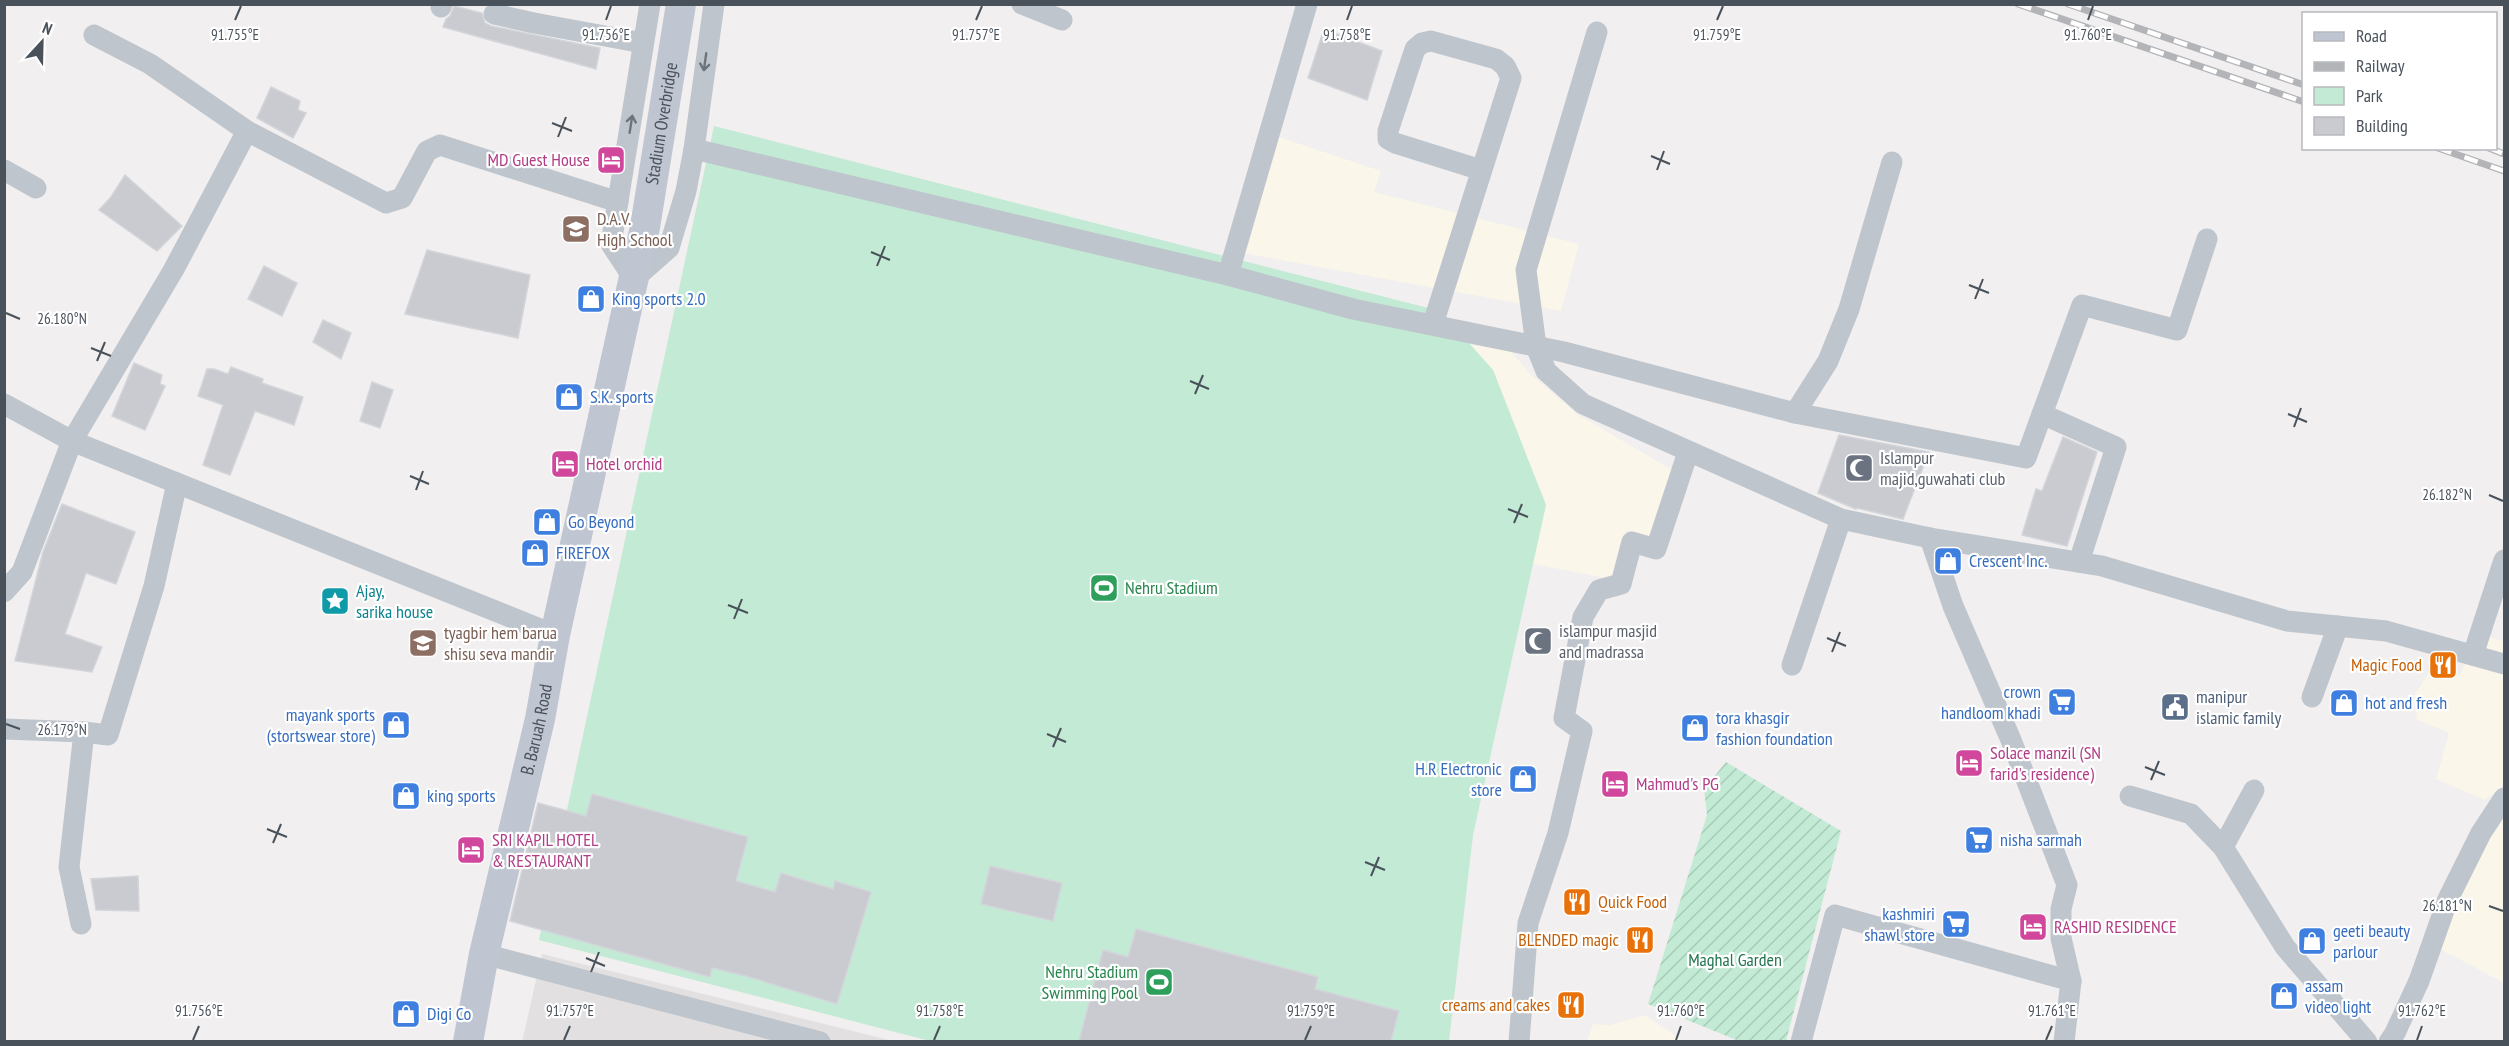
<svg xmlns="http://www.w3.org/2000/svg" width="2509" height="1046" font-family="'PT Sans Narrow',sans-serif">
	<style>
		.commercial { fill: #faf6ea }
		.education { fill: #e2e0e0 }
		.park { fill: #c2ead4 }
		.garden { fill: url(#garden-furrows) }
		.building { fill: #c9cbd1; stroke: #d3d5da; stroke-width: 1.5 }
		.lines { fill: none; stroke-linecap: round; stroke-linejoin: round }
		.street { stroke: #bfc5cc; stroke-width: 21 }
		.secondary { stroke: #bfc6d1; stroke-width: 30 }
		.rail-casing { stroke: #b2b4b8; stroke-width: 7 }
		.rail { stroke: #fff; stroke-width: 4.5; stroke-dasharray: 14; stroke-linecap: butt }
		.oneway { stroke: #6c747c }
		.ticks { fill: none; stroke: #49515a; stroke-width: 2 }
		.labels { text-anchor: middle; stroke-width: 4.5; stroke-linejoin: round; paint-order: stroke }
		.street-label { font-size: 18px; fill: #49515a; stroke: #fff }
		.hotel-label { font-size: 18px; fill: #b23c85; stroke: #fff; text-anchor: start }
		.education-label { font-size: 18px; fill: #785e54; stroke: #fff; text-anchor: start }
		.shop-label { font-size: 18px; fill: #366cbe; stroke: #fff; text-anchor: start }
		.worship-label { font-size: 18px; fill: #5b616d; stroke: #fff; text-anchor: start }
		.leisure-label { font-size: 18px; fill: #27864d; stroke: #fff; text-anchor: start }
		.culture-label { font-size: 18px; fill: #0d838f; stroke: #fff; text-anchor: start }
		.food-label { font-size: 18px; fill: #c56008; stroke: #fff; text-anchor: end }
		.service-label { font-size: 18px; fill: #4e5e75; stroke: #fff; text-anchor: start }
		.park-label { font-size: 18px; fill: #21744f; stroke: #fff }
		.ticks-label { font-size: 15px; text-anchor: middle; fill: #49515a; stroke: #fff; stroke-width: 4.5; stroke-linejoin: round; paint-order: stroke }
	</style>
	<defs>
		<pattern id="garden-furrows" width="10" height="10" patternUnits="userSpaceOnUse" patternTransform="scale(1.5)"><rect width="10" height="10" fill="#c2ead4"/><path d="M-1 1l2-2M0 10L10 0M9 11l2-2" fill="none" stroke="#a8cab8"/></pattern>
	</defs>
	<rect width="100%" height="100%" fill="#f1efef"/>
	<g class="commercial">
		<path d="M1267,133L1381,171L1374,192L1579,244L1561,311L1226,250Z"/>
		<path d="M1471,345L1511,351L1528,372L1577,414L1674,471L1653,536L1626,531L1620,543L1611,579L1533,564L1546,505L1493,370Z"/>
		<path d="M2475,633L2504,641V786L2485,800L2436,779L2449,733L2417,720L2414,696L2429,672L2460,676Z"/>
		<path d="M2504,810V983L2440,949L2472,868Z"/>
		<path d="M1645,1015L1683,1041H1587L1593,1024L1610,1025Z"/>
	</g>
	<path class="education" d="M542,954L893,1041L522,1042Z"/>
	<path class="park" d="M714,126L1440,311L1493,370L1546,505L1473,835L1449,1041H930L539,940Z"/>
	<path class="garden" d="M1726,762L1841,831L1786,1041H1739L1648,1004L1707,815L1704,789Z"/>
	<g class="building">
		<path d="M454,6L482,13L485,23L491,26L600,48L596,69L443,27L446,19L450,16Z"/>
		<path d="M1324,29L1382,51L1367,100L1308,78Z"/>
		<path d="M271,87L300,101L298,110L306,113L293,138L257,118Z"/>
		<path d="M125,175L182,226L157,251L99,210L111,197Z"/>
		<path d="M427,250L530,275L518,338L405,314Z"/>
		<path d="M264,266L297,283L282,316L248,299Z"/>
		<path d="M323,320L351,333L341,359L313,342Z"/>
		<path d="M134,363L162,375L160,384L165,386L145,430L112,416Z"/>
		<path d="M231,367L263,379L262,383L303,397L294,425L255,411L230,475L203,465L223,405L198,396L207,369H214L228,374Z"/>
		<path d="M372,382L393,390L380,428L360,421Z"/>
		<path d="M1839,435L1929,452L1903,519L1857,508L1856,509L1818,493Z"/>
		<path d="M2063,437L2097,452L2067,546L2022,535L2036,489L2042,491Z"/>
		<path d="M62,504L135,532L116,584L86,573L65,634L102,647L92,672L15,661L43,552Z"/>
		<path d="M592,794L748,837L736,881L775,892L781,873L833,889L835,881L871,892L837,1004L746,976L712,968L710,977L510,921L538,803L586,816Z"/>
		<path d="M990,866L1062,883L1053,921L981,904Z"/>
		<path d="M138,876L139,911L96,910L91,879Z"/>
		<path d="M1136,929L1318,977L1315,989L1399,1011L1391,1041H1079L1103,950L1128,957Z"/>
	</g>
	<g class="lines">
		<g class="street">
			<path d="M650,4L611,244L634,279L669,248L686,191L694,149L714,4"/>
			<path d="M1022,4L1062,20"/>
			<path d="M1307,4L1228,275L1353,309L1564,352L1795,413L1828,361L1849,309L1892,162"/>
			<path d="M441,7L442,4"/>
			<path d="M494,14L534,23L643,43"/>
			<path d="M1597,32L1526,270L1536,346L1546,371L1583,404L1841,519L1930,538L2102,566L2287,621L2386,631L2504,664"/>
			<path d="M94,35L150,64L247,131L386,203L402,198L427,151L440,145L618,202"/>
			<path d="M694,149L1228,275"/>
			<path d="M4,170L36,188"/>
			<path d="M1433,324L1511,78L1505,66L1496,59L1431,41L1422,43L1415,49L1388,131V139L1395,143L1481,170"/>
			<path d="M4,404L72,441L555,635"/>
			<path d="M1795,413L2026,458L2082,305L2177,330L2207,239"/>
			<path d="M2042,414L2116,447L2079,562"/>
			<path d="M1930,538L1953,606L2011,740L2067,885L2061,909V938L2071,981L2064,1042"/>
			<path d="M4,592L22,572L72,441L174,269L247,131"/>
			<path d="M2473,655L2504,560"/>
			<path d="M1792,665L1841,519"/>
			<path d="M2312,697L2338,626"/>
			<path d="M4,729L84,732L69,867L81,924"/>
			<path d="M84,732L108,735L154,586L177,483"/>
			<path d="M2130,796L2191,814L2223,847L2254,790"/>
			<path d="M2223,847L2285,947L2367,1042"/>
			<path d="M484,954L820,1042"/>
			<path d="M1519,1042L1528,923L1558,833L1582,731L1564,718L1583,617L1599,590L1621,584L1632,542L1656,549L1688,452"/>
			<path d="M1801,1042L1835,915L2071,981"/>
			<path d="M2389,1042L2395,1033L2419,981L2448,899L2481,833L2504,798"/>
		</g>
		<path class="secondary" id="s1" d="M468,1042L484,954L540,719L555,635L645,227L681,4"/>
		<g class="rail-casing">
			<g id="rail">
				<path d="M2018,4L2304,102"/>
				<path d="M2068,4L2304,85"/>
				<path d="M2438,148L2504,171"/>
				<path d="M2489,148L2504,154"/>
			</g>
		</g>
		<use href="#rail" class="rail"/>
	</g>
	<defs><path id="oneway-shaft" d="M-6 0H5M1.5-3L5.5 0L1.5 3" fill="none" stroke-width="1.6" stroke-linecap="round" stroke-linejoin="round" transform="scale(1.5)"/></defs>
	<g class="oneway">
		<use href="#oneway-shaft" transform="translate(705 62) rotate(98)"/>
		<use href="#oneway-shaft" transform="translate(631 124) rotate(-81)"/>
	</g>
	<path class="ticks" d="M235,20L241,6M606,20L611,6M976,20L982,6M1347,20L1352,6M1717,20L1723,6M2088,20L2093,6M552,123L572,131M558,137L566,117M1651,156L1670,164M1657,170L1664,151M871,252L890,260M877,266L885,246M1969,285L1989,293M1975,299L1983,279M6,313L20,319M91,348L111,356M97,361L105,342M1190,381L1209,389M1195,394L1203,375M2288,414L2307,422M2294,427L2301,408M410,476L429,484M416,490L423,471M2489,495L2503,501M1508,509L1528,517M1514,523L1522,504M728,605L748,613M734,619L742,599M1827,638L1846,646M1832,652L1840,632M6,724L20,729M1047,734L1066,742M1053,747L1061,728M2145,767L2165,775M2151,780L2159,761M267,829L287,837M273,843L281,824M1365,862L1385,870M1371,876L1379,857M2489,906L2503,911M586,958L605,966M591,972L599,952M193,1040L199,1026M564,1040L570,1026M934,1040L940,1026M1305,1040L1311,1026M1676,1040L1681,1026M2046,1040L2052,1026M2417,1040L2422,1026"/>
	<defs>
		<g id="hotel-square" transform="scale(1.5)"><rect x="-9" y="-9" width="18" height="18" rx="4" fill="#d1479c" stroke="#fff"/><path d="M-6-4.5h1.5V1H6V5H4.5V3h-9V5H-6ZM-4 0a1.8 1.8 0 1 1 3.6 0ZM.5 0V-2.5h3Q6-2.5 6 0Z" fill="#fff"/></g>
		<g id="school-square" transform="scale(1.5)"><rect x="-9" y="-9" width="18" height="18" rx="4" fill="#8d6e63" stroke="#fff"/><path d="M0-5L7-2L0 1L-7-2ZM-4 1L0 2.5L4 1V4Q0 6-4 4Z" fill="#fff"/></g>
		<g id="shop-square" transform="scale(1.5)"><rect x="-9" y="-9" width="18" height="18" rx="4" fill="#3f7fe0" stroke="#fff"/><path d="M-5-2.5h2.3a2.7 3.5 0 0 1 5.4 0H5L5.5 6h-11ZM-1.5-2.5h3a1.5 2.3 0 0 0-3 0Z" fill="#fff"/></g>
		<g id="mosque-square" transform="scale(1.5)"><rect x="-9" y="-9" width="18" height="18" rx="4" fill="#6b7280" stroke="#fff"/><path d="M3.5-4.9A6 6 0 1 0 3.5 4.9A5 5 0 1 1 3.5-4.9Z" fill="#fff"/></g>
		<g id="stadium-square" transform="scale(1.5)"><rect x="-9" y="-9" width="18" height="18" rx="4" fill="#2e9e5b" stroke="#fff"/><path d="M0-5a6.5 5 0 1 0 0 10a6.5 5 0 1 0 0-10ZM-3.5-1.8h7v3.6h-7Z" fill="#fff"/></g>
		<g id="sight-square" transform="scale(1.5)"><rect x="-9" y="-9" width="18" height="18" rx="4" fill="#0f9aa8" stroke="#fff"/><path d="M0-6L1.8-2.2L6-1.7L2.9 1.2L3.7 5.4L0 3.3L-3.7 5.4L-2.9 1.2L-6-1.7L-1.8-2.2Z" fill="#fff"/></g>
		<g id="university-square" transform="scale(1.5)"><rect x="-9" y="-9" width="18" height="18" rx="4" fill="#8d6e63" stroke="#fff"/><path d="M0-5L7-2L0 1L-7-2ZM-4 1L0 2.5L4 1V4Q0 6-4 4Z" fill="#fff"/></g>
		<g id="restaurant-square" transform="scale(1.5)"><rect x="-9" y="-9" width="18" height="18" rx="4" fill="#e8710a" stroke="#fff"/><path d="M-5-6h1v4h1v-4h1v4h1v-4h1v5L-1.5 .5V6h-2V.5L-5-1ZM5-6V6H3V1.5H1.5Q1.5-4 5-6Z" fill="#fff"/></g>
		<g id="supermarket-square" transform="scale(1.5)"><rect x="-9" y="-9" width="18" height="18" rx="4" fill="#3f7fe0" stroke="#fff"/><path d="M-6-5.5h2.5l.6 2H6L4.5 2H-2.5L-4.4-4H-6ZM-1.5 3.2a1.3 1.3 0 1 0 .1 0ZM3 3.2a1.3 1.3 0 1 0 .1 0Z" fill="#fff"/></g>
		<g id="civic-square" transform="scale(1.5)"><rect x="-9" y="-9" width="18" height="18" rx="4" fill="#5c6f8a" stroke="#fff"/><path d="M-.6-6.5H3V-4.5H.6V-3L4-1V1h2V6H-6V1h2V-1L-.6-3ZM-1.2 2.5V6h2.4V2.5Z" fill="#fff"/></g>
	</defs>
	<g fill-rule="evenodd">
		<use href="#hotel-square" x="611" y="160"/>
		<use href="#school-square" x="576" y="229"/>
		<use href="#shop-square" x="591" y="299"/>
		<use href="#shop-square" x="569" y="397"/>
		<use href="#hotel-square" x="565" y="464"/>
		<use href="#mosque-square" x="1859" y="468"/>
		<use href="#shop-square" x="547" y="522"/>
		<use href="#shop-square" x="535" y="553"/>
		<use href="#shop-square" x="1948" y="561"/>
		<use href="#stadium-square" x="1104" y="588"/>
		<use href="#sight-square" x="335" y="601"/>
		<use href="#mosque-square" x="1538" y="641"/>
		<use href="#university-square" x="423" y="643"/>
		<use href="#restaurant-square" x="2443" y="665"/>
		<use href="#supermarket-square" x="2062" y="702"/>
		<use href="#shop-square" x="2344" y="703"/>
		<use href="#civic-square" x="2175" y="707"/>
		<use href="#shop-square" x="396" y="725"/>
		<use href="#shop-square" x="1695" y="728"/>
		<use href="#hotel-square" x="1969" y="763"/>
		<use href="#shop-square" x="1523" y="779"/>
		<use href="#hotel-square" x="1615" y="784"/>
		<use href="#shop-square" x="406" y="796"/>
		<use href="#supermarket-square" x="1979" y="840"/>
		<use href="#hotel-square" x="471" y="850"/>
		<use href="#restaurant-square" x="1577" y="902"/>
		<use href="#supermarket-square" x="1956" y="924"/>
		<use href="#hotel-square" x="2033" y="927"/>
		<use href="#restaurant-square" x="1640" y="940"/>
		<use href="#shop-square" x="2312" y="941"/>
		<use href="#stadium-square" x="1159" y="982"/>
		<use href="#shop-square" x="2284" y="996"/>
		<use href="#restaurant-square" x="1571" y="1005"/>
		<use href="#shop-square" x="406" y="1014"/>
	</g>
	<g class="labels">
		<g class="street-label">
			<text dy="6" stroke="none"><textPath href="#s1" startOffset="939">Stadium Overbridge</textPath></text>
			<text dy="6" stroke="none"><textPath href="#s1" startOffset="320">B. Baruah Road</textPath></text>
		</g>
		<g class="hotel-label">
			<text x="590" y="166" text-anchor="end">MD Guest House</text>
			<text x="586" y="470">Hotel orchid</text>
			<text x="1990" y="759">Solace manzil (SN<tspan x="1990" dy="21">farid's residence)</tspan></text>
			<text x="1636" y="790">Mahmud's PG</text>
			<text x="492" y="846">SRI KAPIL HOTEL<tspan x="492" dy="21">&amp; RESTAURANT</tspan></text>
			<text x="2054" y="933">RASHID RESIDENCE</text>
		</g>
		<g class="education-label">
			<text x="597" y="225">D.A.V.<tspan x="597" dy="21">High School</tspan></text>
			<text x="444" y="639">tyagbir hem barua<tspan x="444" dy="21">shisu seva mandir</tspan></text>
		</g>
		<g class="shop-label">
			<text x="612" y="305">King sports 2.0</text>
			<text x="590" y="403">S.K. sports</text>
			<text x="568" y="528">Go Beyond</text>
			<text x="556" y="559">FIREFOX</text>
			<text x="1969" y="567">Crescent Inc.</text>
			<text x="2041" y="698" text-anchor="end">crown<tspan x="2041" dy="21">handloom khadi</tspan></text>
			<text x="2365" y="709">hot and fresh</text>
			<text x="375" y="721" text-anchor="end">mayank sports<tspan x="375" dy="21">(stortswear store)</tspan></text>
			<text x="1716" y="724">tora khasgir<tspan x="1716" dy="21">fashion foundation</tspan></text>
			<text x="1502" y="775" text-anchor="end">H.R Electronic<tspan x="1502" dy="21">store</tspan></text>
			<text x="427" y="802">king sports</text>
			<text x="2000" y="846">nisha sarmah</text>
			<text x="1935" y="920" text-anchor="end">kashmiri<tspan x="1935" dy="21">shawl store</tspan></text>
			<text x="2333" y="937">geeti beauty<tspan x="2333" dy="21">parlour</tspan></text>
			<text x="2305" y="992">assam<tspan x="2305" dy="21">video light</tspan></text>
			<text x="427" y="1020">Digi Co</text>
		</g>
		<g class="worship-label">
			<text x="1880" y="464">Islampur<tspan x="1880" dy="21">majid,guwahati club</tspan></text>
			<text x="1559" y="637">islampur masjid<tspan x="1559" dy="21">and madrassa</tspan></text>
		</g>
		<g class="leisure-label">
			<text x="1125" y="594">Nehru Stadium</text>
			<text x="1138" y="978" text-anchor="end">Nehru Stadium<tspan x="1138" dy="21">Swimming Pool</tspan></text>
		</g>
		<g class="culture-label">
			<text x="356" y="597">Ajay,<tspan x="356" dy="21">sarika house</tspan></text>
		</g>
		<g class="food-label">
			<text x="2422" y="671">Magic Food</text>
			<text x="1598" y="908" text-anchor="start">Quick Food</text>
			<text x="1619" y="946">BLENDED magic</text>
			<text x="1550" y="1011">creams and cakes</text>
		</g>
		<g class="service-label">
			<text x="2196" y="703">manipur<tspan x="2196" dy="21">islamic family</tspan></text>
		</g>
		<g class="park-label">
			<text x="1735" y="966">Maghal Garden</text>
		</g>
	</g>
	<g class="ticks-label">
		<text x="235" y="40">91.755°E</text>
		<text x="606" y="40">91.756°E</text>
		<text x="976" y="40">91.757°E</text>
		<text x="1347" y="40">91.758°E</text>
		<text x="1717" y="40">91.759°E</text>
		<text x="2088" y="40">91.760°E</text>
		<text x="62" y="324">26.180°N</text>
		<text x="2447" y="500">26.182°N</text>
		<text x="62" y="735">26.179°N</text>
		<text x="2447" y="911">26.181°N</text>
		<text x="199" y="1016">91.756°E</text>
		<text x="570" y="1016">91.757°E</text>
		<text x="940" y="1016">91.758°E</text>
		<text x="1311" y="1016">91.759°E</text>
		<text x="1681" y="1016">91.760°E</text>
		<text x="2052" y="1016">91.761°E</text>
		<text x="2422" y="1016">91.762°E</text>
	</g>
	<rect width="2509" height="1046" fill="none" stroke="#49515a" stroke-width="12"/>
	<rect x="2302" y="12" width="195" height="138" fill="#ffffff" stroke="#b6b9bd" stroke-width="1.5"/>
	<rect x="2314" y="32" width="30" height="9" fill="#bfc6d1" stroke="#b6b9bd" stroke-width="1.5"/>
	<text x="2356" y="42" font-size="18" fill="#49515a">Road</text>
	<rect x="2314" y="62" width="30" height="9" fill="#b2b4b8" stroke="#b6b9bd" stroke-width="1.5"/>
	<text x="2356" y="72" font-size="18" fill="#49515a">Railway</text>
	<rect x="2314" y="87" width="30" height="18" fill="#c2ead4" stroke="#b6b9bd" stroke-width="1.5"/>
	<text x="2356" y="102" font-size="18" fill="#49515a">Park</text>
	<rect x="2314" y="117" width="30" height="18" fill="#c9cbd1" stroke="#b6b9bd" stroke-width="1.5"/>
	<text x="2356" y="132" font-size="18" fill="#49515a">Building</text>
	<g transform="translate(42 42) rotate(22)" stroke="#ffffff" stroke-width="4.5" paint-order="stroke">
	<path d="M0-4.5L10 22L0 15L-10 22Z" fill="#49515a"/>
	<text y="-9" font-size="16" font-weight="bold" text-anchor="middle" fill="#49515a">N</text>
	</g>
</svg>
